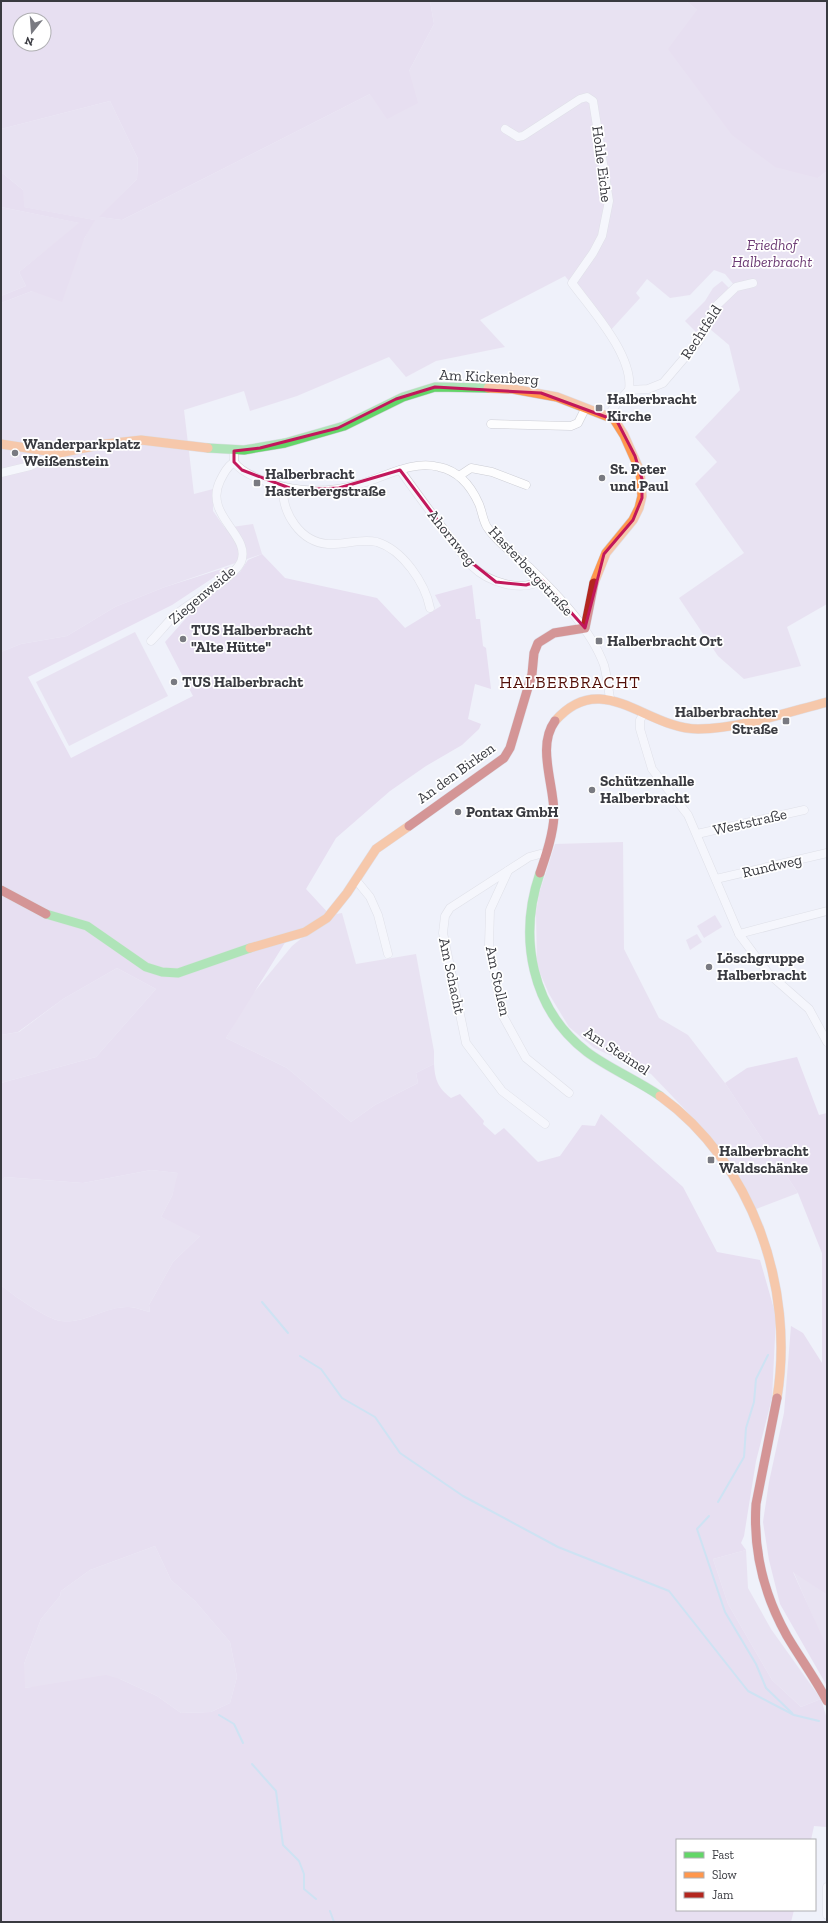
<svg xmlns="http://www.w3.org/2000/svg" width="828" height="1923" font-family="'Zilla Slab',serif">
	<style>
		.green { fill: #e1d1e8 }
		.forest { fill: #dec9e6; fill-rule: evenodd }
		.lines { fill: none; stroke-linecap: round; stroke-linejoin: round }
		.stream { stroke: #a6d2eb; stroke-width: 2 }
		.street-casing { stroke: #cccdd4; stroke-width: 9 }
		.fast-casing { stroke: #cccdd4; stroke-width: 10 }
		.slow-casing { stroke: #cccdd4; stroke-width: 10 }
		.jam-casing { stroke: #cccdd4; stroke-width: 10 }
		.street { stroke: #fdfdfe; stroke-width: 8 }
		.fast { stroke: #63d668; stroke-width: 9 }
		.slow { stroke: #ff974d; stroke-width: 9 }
		.jam { stroke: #b3261e; stroke-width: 9 }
		.marked { fill: none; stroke: #c2185b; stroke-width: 3; stroke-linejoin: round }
		.poi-dot { fill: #797a81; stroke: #fff; stroke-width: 1.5 }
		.labels { text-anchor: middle; stroke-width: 3.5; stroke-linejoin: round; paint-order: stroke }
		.street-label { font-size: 15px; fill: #393a40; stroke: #fff }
		.park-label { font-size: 15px; font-style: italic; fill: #6d3c75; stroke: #fff }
		.poi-label { font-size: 15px; font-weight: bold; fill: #393a40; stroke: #fff; text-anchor: start }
		.quarter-label { font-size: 17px; letter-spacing: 1px; fill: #531009; stroke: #fff }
	</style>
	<rect width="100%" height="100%" fill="#eff1fa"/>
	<g class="green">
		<path d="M430,1H686L697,10L818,178L827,171V604L787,627L801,666L744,679L718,656L679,598L744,553L695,484L717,462L695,437L740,390L729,345L704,324L696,332L685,321L705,301L713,288L722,281L730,289L734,285L725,274L714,270L690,295L670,298L647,279L636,293L640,298L609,332L565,276L480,320L505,347L436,361L406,377L389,357L297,396L250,411L244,391L184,410L194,494L213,489V511L225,528L253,524L262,554L165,587L115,607L67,636L21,644L1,652V303L32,291L84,239L94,220L23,207V190L1,172V129L110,101L138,159L137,179L100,217L122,220L370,94L409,71L434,24Z"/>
		<path d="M1,207L80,223L19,272L26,286L1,296Z"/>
		<path d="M135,632L168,696L69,746L36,682Z"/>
		<path d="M623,842L624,949L659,1018L688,1035L725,1083L798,1193L756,1209L696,1121L651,1074L594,1048L569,1027L549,994L537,966L536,913L539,894L555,844Z"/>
		<path d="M342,913L356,964L416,954L434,1051V1064L416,1073L418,1083L375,1105L351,1122L287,1068L226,1038L250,997L292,946L330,915Z"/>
		<path d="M715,915L722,927L704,938L697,926Z"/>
		<path d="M697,934L702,942L690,950L686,940Z"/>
		<path d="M117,968L156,989L96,1057L1,1083V1035L19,1032L63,999Z"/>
		<path d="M151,1170L179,1173L172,1196L161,1217L201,1235L173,1262L149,1305L150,1312C144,1311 136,1307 130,1307C106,1306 85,1324 61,1321C48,1320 11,1294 1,1285V1181L5,1177L83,1183Z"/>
		<path d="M155,1546L171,1580L195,1601L230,1642L237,1677L230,1703L211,1712L181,1713L157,1696L120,1679L24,1688V1664L41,1619L60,1596L61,1591L90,1570Z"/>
		<path d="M746,1550L748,1588L771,1629L821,1699L801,1707L772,1680L728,1604L713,1559Z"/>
		<path d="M793,1571L827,1595V1647H826Z"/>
	</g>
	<g class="forest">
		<path d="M1,1H430L434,24L409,71L418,103L387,119L370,94L122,220L99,217L137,179L138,159L110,101L1,129ZM20,20H44V44H20Z"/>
		<path d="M686,1H827V171L818,178L775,167L732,135L668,49L697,10Z"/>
		<path d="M1,172L23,190L24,207L95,220L84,239L62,302L32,291L1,303V296L26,286L19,272L79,223L1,207Z"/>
		<path d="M262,554L285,578L377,598L405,628L441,606L435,595L472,585L476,619H480L483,646L486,648L491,689L475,684L468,719L481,724L479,729L462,745L426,766L390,791L336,838L306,889L330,915L286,941L226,1038L287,1068L351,1122L375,1105L418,1083L416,1073L434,1064C435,1080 438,1088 451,1098L460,1094L484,1121L483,1124L495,1135L504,1128L538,1162L560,1156L582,1125L595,1126L601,1114L683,1187L717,1252L760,1260L776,1316L772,1398L756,1461L744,1536L741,1543L746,1550L713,1559L728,1604L772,1680L801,1707L821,1699L827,1719V1827L814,1826L811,1840H677V1910H794L791,1922H1V1285C11,1294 48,1320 61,1321C85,1324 106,1306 129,1307C136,1307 144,1311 150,1312L149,1305L173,1262L200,1236L161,1217L172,1196L178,1173L151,1170L83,1183L5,1177L1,1181V1083L96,1057L156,989L117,968L63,999L18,1032L1,1035V652L21,644L67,636L115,607L165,587L231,566L172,605L28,677L71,758L193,696L165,642L195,608L240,572L248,560ZM155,1546L171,1580L195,1601L230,1642L237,1677L230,1703L211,1712L181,1713L157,1696L120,1679L106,1675L25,1688L24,1664L41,1619L60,1596L61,1591L90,1570Z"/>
		<path d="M797,1057L819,1115L827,1113V1595L793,1572L827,1647V1686L780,1604L769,1560L763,1522L769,1482L784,1413L791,1326L803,1333L822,1363V1253L798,1193L725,1083L747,1068Z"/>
	</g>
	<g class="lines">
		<g class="stream">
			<path d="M262,1302L288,1333"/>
			<path d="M300,1356L321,1369L342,1398L375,1417L400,1453L463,1496L558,1547L669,1591L748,1691L794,1715L819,1721"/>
			<path d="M718,1502L744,1457L746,1428L754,1402L756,1379L768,1355"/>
			<path d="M709,1516L697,1529L725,1612L756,1664L766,1688L792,1713"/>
			<path d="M219,1715L234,1724L243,1743"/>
			<path d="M252,1764L276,1791L283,1845L299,1861L304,1874V1889L316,1899"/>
			<path d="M330,1911L334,1922"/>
		</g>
		<g class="street-casing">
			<g id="street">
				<path d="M505,129L518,137L523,136L580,99L587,97L593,101L609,201L602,236L593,253L572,283C592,310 634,356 629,390L617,403L608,416"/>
				<path d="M629,390L648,389L663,383L698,342L714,308L736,287L753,283"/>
				<path d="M491,424L571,426L578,423L585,409"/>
				<path d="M234,451V462C241,472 256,478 267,482C298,493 329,493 360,484C385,477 412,460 439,467C459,471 471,486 479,504C482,511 483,521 487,527C498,543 515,555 529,567C556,593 591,629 604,665C607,676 608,687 610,698"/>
				<path d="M400,470C418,495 436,520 455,544C460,551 465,559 472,566C488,582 521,593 542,580"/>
				<path d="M1,473L30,466L59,453"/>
				<path d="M459,476L471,468L492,472L526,485"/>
				<path d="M283,487C282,513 300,542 328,544C344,545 361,538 377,542C403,550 425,583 430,608"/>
				<path d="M151,641C159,633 166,624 174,616C190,602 233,579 241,562C252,535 203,516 220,481C224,473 227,467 234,462"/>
				<path d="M644,713L640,720V729L652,769L688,815L739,934L768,973L809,1009L827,1042"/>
				<path d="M697,834L804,810"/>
				<path d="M508,871L490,910L489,945L503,1016L526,1058L569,1093"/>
				<path d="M716,879L827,853"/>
				<path d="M356,880L370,897L378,915L388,954"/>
				<path d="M739,934L827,911"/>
				<path d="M545,1124L502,1091L466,1043L443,933L445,916L450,908L529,857L540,854L546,855"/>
				<path d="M827,1887V1915"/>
			</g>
		</g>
		<g class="fast-casing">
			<g id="fast">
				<path d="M208,448L244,450L285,443L344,426L403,397L435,387L488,388"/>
				<path d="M540,873C518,937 531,1009 587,1052C610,1069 637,1080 660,1096"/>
				<path d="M46,914L87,926L146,967L162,972L178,973L250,948"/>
			</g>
		</g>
		<g class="slow-casing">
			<g id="slow">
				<path d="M488,388L513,389L557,397L614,419L624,435L640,471L642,496L639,508L633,520L606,553L594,583"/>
				<path d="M1,444L59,453L105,444L141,440L208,448"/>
				<path d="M555,721C602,667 646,729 698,729C742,728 785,713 827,702"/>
				<path d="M250,948L305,932L327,918L347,893L376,849L409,826"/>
				<path d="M660,1096C753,1163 795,1288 777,1398"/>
			</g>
		</g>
		<g class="jam-casing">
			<g id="jam">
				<path d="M409,826L504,758L510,748L532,674L534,653L538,643L554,633L585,628L594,583"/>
				<path d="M540,873C546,855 553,835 554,816C555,786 536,747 555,721"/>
				<path d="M1,890L46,914"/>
				<path d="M777,1398L756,1504C753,1550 764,1595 787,1636C800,1658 815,1678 827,1701"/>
			</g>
		</g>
		<use href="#street" class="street"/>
		<use href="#fast" class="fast"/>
		<use href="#slow" class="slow"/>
		<use href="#jam" class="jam"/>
	</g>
	<path d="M0 0H828V1923H0ZM435,387L541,393L617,421L635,456L642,479V498L633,520L604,554L585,628L542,580L526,585L496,582L467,559L400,470L339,488L295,490L242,470L234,462V451L260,448L338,428L396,399Z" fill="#eff1fa" fill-opacity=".55" fill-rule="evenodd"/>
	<path class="marked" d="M435,387L541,393L617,421L635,456L642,479V498L633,520L604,554L585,628L542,580L526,585L496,582L467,559L400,470L339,488L295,490L242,470L234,462V451L260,448L338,428L396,399Z"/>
	<g class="poi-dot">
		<rect x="595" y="404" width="8" height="8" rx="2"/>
		<circle cx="15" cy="453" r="4"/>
		<circle cx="602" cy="478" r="4"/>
		<rect x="253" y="479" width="8" height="8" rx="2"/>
		<circle cx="183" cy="639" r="4"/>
		<rect x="595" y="637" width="8" height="8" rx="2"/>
		<circle cx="174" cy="682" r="4"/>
		<rect x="782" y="717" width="8" height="8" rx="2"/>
		<circle cx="592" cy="790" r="4"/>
		<circle cx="458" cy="812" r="4"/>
		<circle cx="709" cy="967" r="4"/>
		<rect x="707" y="1156" width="8" height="8" rx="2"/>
	</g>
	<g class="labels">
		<g class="street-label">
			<text transform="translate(602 164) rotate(83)" y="5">Hohle Eiche</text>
			<text transform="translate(701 332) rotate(-57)" y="5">Rechtfeld</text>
			<text transform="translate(489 377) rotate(3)" y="5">Am Kickenberg</text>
			<text transform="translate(452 538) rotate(51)" y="5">Ahornweg</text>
			<text transform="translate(531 571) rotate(47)" y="5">Hasterbergstraße</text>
			<text transform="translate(202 595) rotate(-40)" y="5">Ziegenweide</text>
			<text transform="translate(456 773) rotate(-36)" y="5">An den Birken</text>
			<text transform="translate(750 822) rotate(-13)" y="5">Weststraße</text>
			<text transform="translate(772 866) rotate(-13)" y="5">Rundweg</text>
			<text transform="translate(452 976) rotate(78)" y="5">Am Schacht</text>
			<text transform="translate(498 981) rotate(78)" y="5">Am Stollen</text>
			<text transform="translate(617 1051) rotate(33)" y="5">Am Steimel</text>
		</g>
		<g class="park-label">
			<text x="772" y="250">Friedhof<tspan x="772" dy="17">Halberbracht</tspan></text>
		</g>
		<g class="poi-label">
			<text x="607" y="404">Halberbracht<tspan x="607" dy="17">Kirche</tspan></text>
			<text x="23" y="449">Wanderparkplatz<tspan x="23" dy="17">Weißenstein</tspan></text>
			<text x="610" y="474">St. Peter<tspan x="610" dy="17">und Paul</tspan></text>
			<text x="265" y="479">Halberbracht<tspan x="265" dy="17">Hasterbergstraße</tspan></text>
			<text x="191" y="635">TUS Halberbracht<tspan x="191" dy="17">"Alte Hütte"</tspan></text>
			<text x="607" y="646">Halberbracht Ort</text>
			<text x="182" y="687">TUS Halberbracht</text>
			<text x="778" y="717" text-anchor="end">Halberbrachter<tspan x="778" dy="17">Straße</tspan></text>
			<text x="600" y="786">Schützenhalle<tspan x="600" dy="17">Halberbracht</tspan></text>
			<text x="466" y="817">Pontax GmbH</text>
			<text x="717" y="963">Löschgruppe<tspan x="717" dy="17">Halberbracht</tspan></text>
			<text x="719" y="1156">Halberbracht<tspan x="719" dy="17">Waldschänke</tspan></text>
		</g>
		<g class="quarter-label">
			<text x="570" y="688">HALBERBRACHT</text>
		</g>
	</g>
	<rect width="828" height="1923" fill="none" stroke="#393a40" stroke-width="4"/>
	<rect x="676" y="1839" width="140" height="72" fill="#ffffff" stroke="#b0b0b3"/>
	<rect x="684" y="1852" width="20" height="6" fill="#63d668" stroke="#b0b0b3"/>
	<text x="712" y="1859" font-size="12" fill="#393a40">Fast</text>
	<rect x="684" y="1872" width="20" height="6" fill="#ff974d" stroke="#b0b0b3"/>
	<text x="712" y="1879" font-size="12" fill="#393a40">Slow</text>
	<rect x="684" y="1892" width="20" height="6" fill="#b3261e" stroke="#b0b0b3"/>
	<text x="712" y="1899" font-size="12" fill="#393a40">Jam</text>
	<g transform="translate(32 32) rotate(197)"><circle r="19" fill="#ffffff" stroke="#b0b0b3"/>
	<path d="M0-3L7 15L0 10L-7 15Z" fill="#797a81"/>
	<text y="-6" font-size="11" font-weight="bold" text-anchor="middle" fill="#393a40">N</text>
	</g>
</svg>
